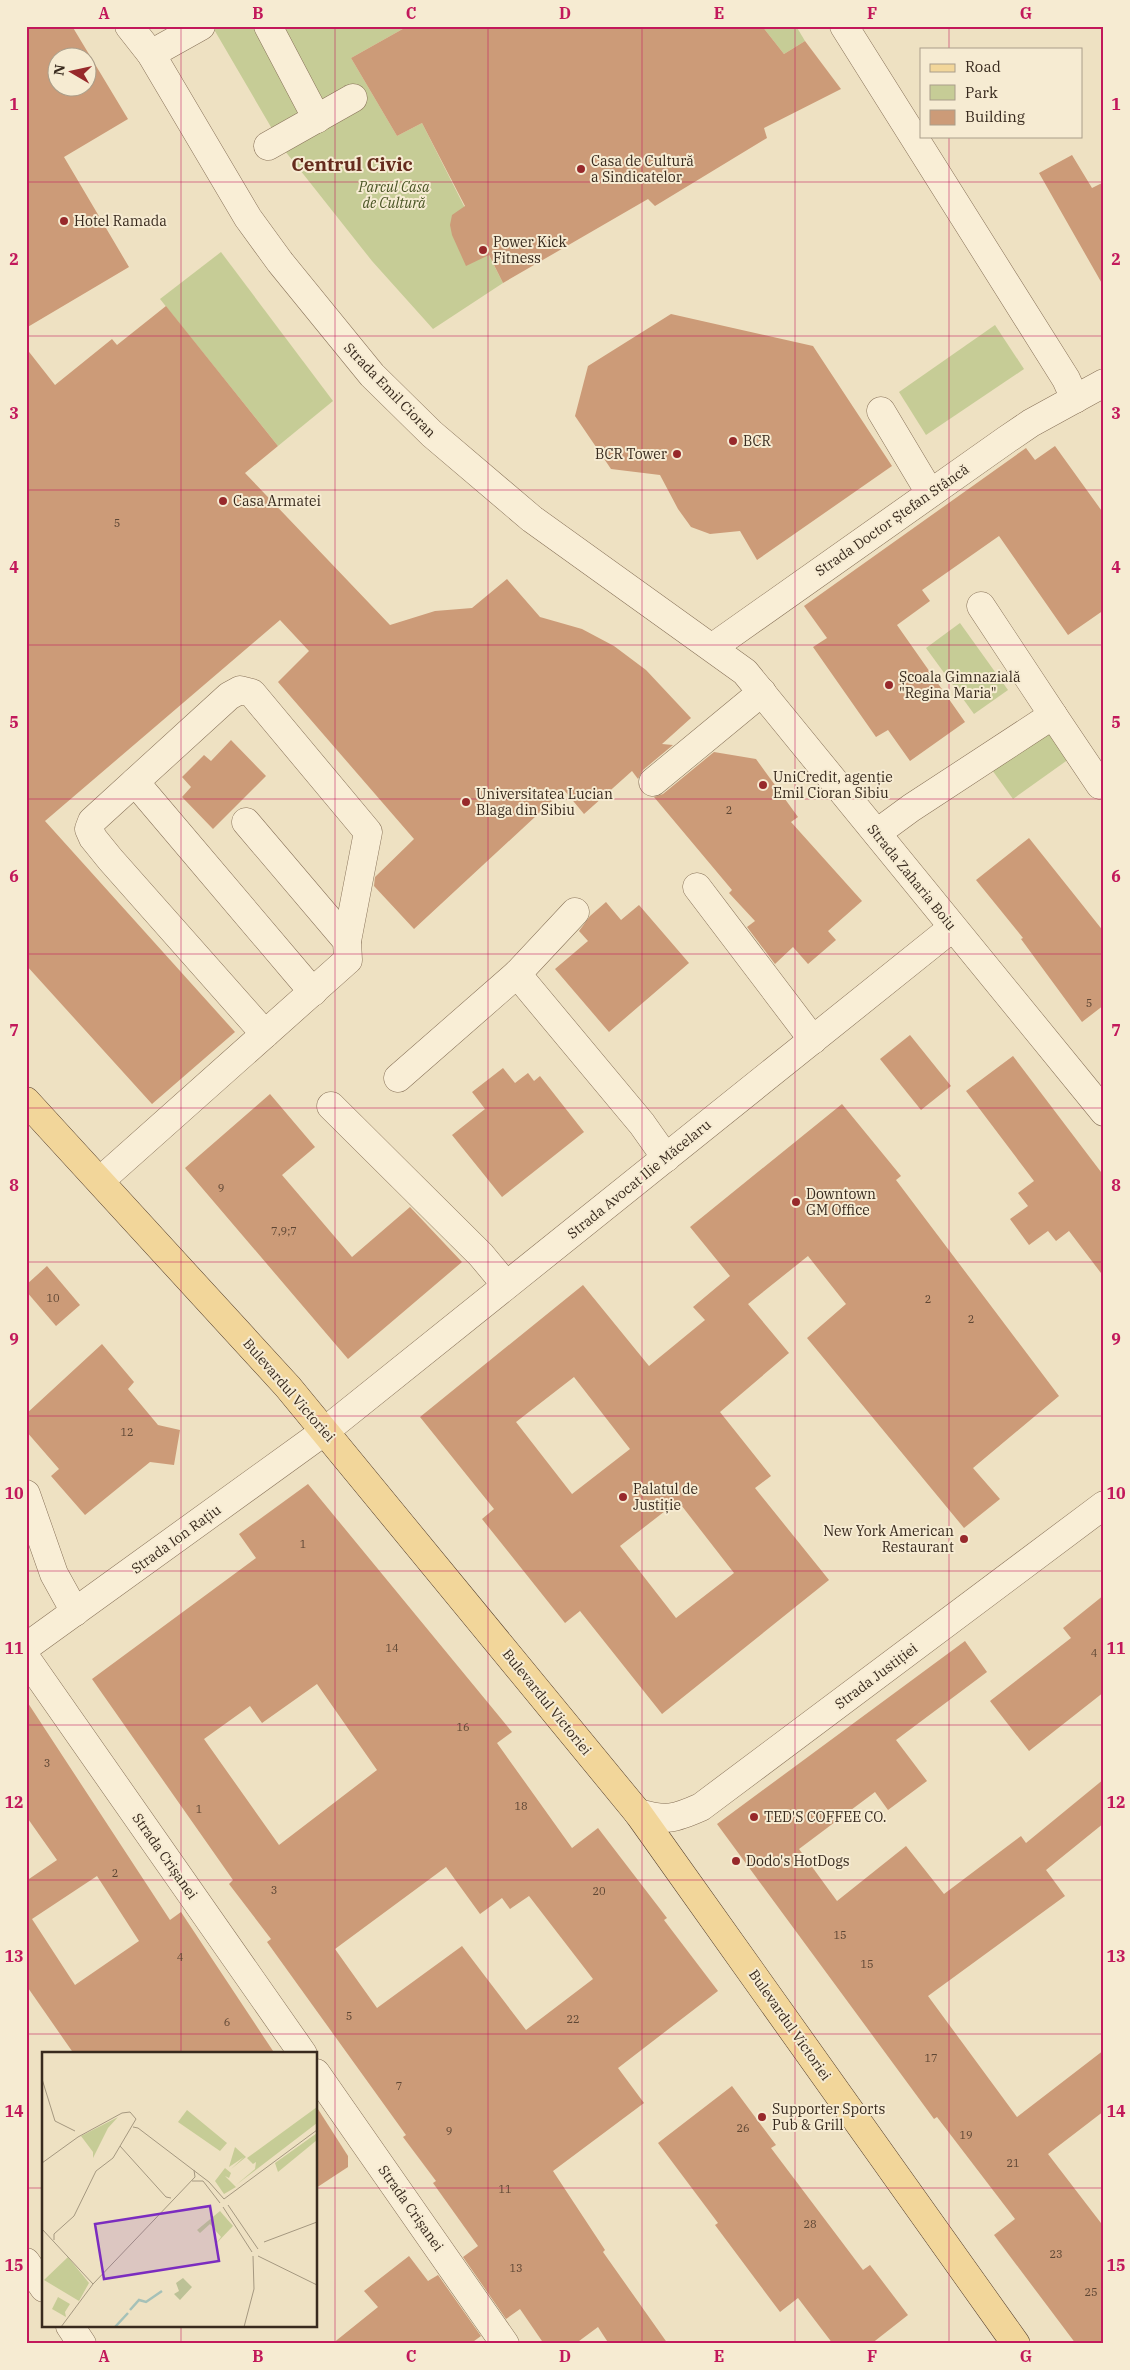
<svg xmlns="http://www.w3.org/2000/svg" width="1130" height="2370" font-family="'IBM Plex Serif',serif">
	<style>
		.green { fill: #c6cc96 }
		.building { fill: #cc9b78; fill-rule: evenodd }
		.lines { fill: none; stroke-linecap: round; stroke-linejoin: round }
		.minor-casing { stroke: #887259; stroke-width: 29 }
		.major-casing { stroke: #56402e; stroke-width: 29 }
		.minor { stroke: #f9eed6; stroke-width: 28 }
		.major { stroke: #f2d69a; stroke-width: 28 }
		.grid { fill: none; stroke: #c2185b; stroke-width: 1; stroke-opacity: 0.55 }
		.poi-dot { fill: #97292b; stroke: #f6ebd2; stroke-width: 2 }
		.labels { text-anchor: middle; stroke-width: 4; stroke-linejoin: round; paint-order: stroke }
		.number-label { font-size: 11px; fill: #5d4634 }
		.poi-label { font-size: 14px; fill: #382a1e; stroke: #f6ebd2; text-anchor: start }
		.park-label { font-size: 14px; font-style: italic; fill: #495424; stroke: #f6ebd2 }
		.street-label { font-size: 14px; fill: #382a1e; stroke: #f6ebd2 }
		.district-label { font-size: 19px; font-weight: bold; fill: #652b1d; stroke: #f6ebd2 }
		.inset-river { fill: none; stroke: #a5c1b8; stroke-width: 2.5 }
		.inset-road { fill: none; stroke: #a59880; stroke-width: 1 }
		.view { fill: #7b2cbf; fill-opacity: 0.15; stroke: #7b2cbf; stroke-width: 2.5 }
		.inset-edge { fill: none; stroke: #382a1e; stroke-width: 2.5 }
		.neatline { fill: none; stroke: #c2185b; stroke-width: 2 }
		.grid-label { font-size: 16px; text-anchor: middle; font-weight: bold; fill: #c2185b }
	</style>
	<rect width="100%" height="100%" fill="#eee1c2"/>
	<g class="green">
		<path d="M212,26H408L351,58L397,136L422,123L503,283L433,329L372,261L285,151Z"/>
		<path d="M762,26H796L805,41L784,54Z"/>
		<path d="M221,252L333,401L278,446L160,299Z"/>
		<path d="M995,325L1024,369L926,435L899,392Z"/>
		<path d="M960,623L1008,690L974,714L926,648Z"/>
		<path d="M1050,717L1076,754L1013,799L987,763Z"/>
	</g>
	<g class="building">
		<path d="M26,26H72L128,119L64,157L129,267L26,328ZM58,58H88V88H58Z"/>
		<path d="M408,26H762L784,54L805,41L841,89L764,128L767,138L655,206L648,199L503,283L489,255L466,266L452,235L450,225L452,215L465,206L422,123L397,136L351,58Z"/>
		<path d="M1072,155L1092,188L1104,182V287L1039,173Z"/>
		<path d="M166,306L278,446L245,473L390,625L435,611L472,608L507,579L540,617L582,629L614,646L646,670L691,718L662,744L673,745L643,770L638,779L632,771L584,814L564,790L414,929L374,886L375,877L414,839L278,682L309,651L280,620L45,821L235,1032L152,1104L26,965V348L55,385L112,339L117,345Z"/>
		<path d="M671,314L813,346L892,466L757,560L740,531L710,534L691,527L678,509L660,475L611,469L575,416L588,366Z"/>
		<path d="M1055,446L1104,514V610L1068,635L999,536L922,590L930,601L897,625L965,722L910,761L888,730L876,737L813,647L827,638L804,606L1026,448L1035,460Z"/>
		<path d="M231,740L266,776L213,829L182,797L191,787L182,777L204,755L211,761Z"/>
		<path d="M714,752L756,759L798,817L791,822L862,901L828,931L836,940L808,964L793,947L775,964L747,927L755,921L729,893L732,890L654,797L663,794Z"/>
		<path d="M1029,838L1104,932V1005L1082,1022L1021,939L1023,938L976,880Z"/>
		<path d="M606,902L621,920L639,905L689,963L609,1032L555,969L588,941L579,931L590,916Z"/>
		<path d="M910,1035L951,1086L921,1110L880,1059Z"/>
		<path d="M1013,1056L1104,1176V1277L1069,1231L1056,1241L1048,1231L1029,1245L1010,1219L1028,1206L1018,1193L1034,1181L966,1091Z"/>
		<path d="M503,1068L515,1083L528,1073L534,1081L540,1076L584,1132L502,1197L452,1135L485,1109L472,1092Z"/>
		<path d="M270,1094L315,1147L282,1175L352,1257L410,1207L462,1262L348,1359L185,1168Z"/>
		<path d="M842,1104L901,1176L896,1180L1059,1396L973,1468L1000,1499L964,1528L807,1338L846,1304L808,1256L748,1304L789,1353L720,1412L771,1476L755,1488L829,1580L662,1714L580,1611L565,1623L482,1519L494,1509L420,1417L583,1285L649,1366L705,1320L693,1307L730,1276L690,1227ZM574,1377L630,1449L572,1494L516,1422ZM678,1501L734,1573L676,1618L620,1546Z"/>
		<path d="M47,1266L80,1305L56,1326L26,1291V1285Z"/>
		<path d="M102,1344L134,1382L128,1389L158,1425L180,1430L174,1465L150,1462L85,1515L51,1476L59,1469L26,1431V1414Z"/>
		<path d="M308,1484L512,1732L497,1743L572,1848L598,1828L667,1918L664,1920L718,1991L618,2068L644,2103L553,2171L605,2250L603,2252L668,2344H609L598,2327L575,2344H544L520,2309L506,2319L463,2257L478,2246L433,2183L436,2181L403,2137L406,2135L267,1942L271,1939L229,1884L233,1880L92,1679L256,1558L239,1534ZM317,1684L377,1770L279,1845L204,1739L250,1706L262,1723ZM446,1867L480,1914L502,1898L510,1909L529,1896L593,1979L526,2030L462,1946L377,2008L335,1949Z"/>
		<path d="M1104,1595V1692L1029,1751L990,1701L1071,1638L1063,1628Z"/>
		<path d="M965,1641L987,1672L896,1740L927,1781L888,1810L875,1792L799,1849L837,1901L906,1846L944,1894L1021,1836L1026,1843L1104,1779V1823L1046,1870L1065,1896L928,1996L1017,2117L1104,2050V2111L1048,2154L1104,2227V2344H1076L994,2235L1015,2219L937,2117L934,2119L717,1824Z"/>
		<path d="M26,1700L170,1920L181,1912L275,2054H74L26,1985V1881L57,1860L26,1816ZM97,1876L139,1941L75,1985L32,1919Z"/>
		<path d="M732,2086L776,2145L771,2148L863,2270L870,2265L908,2315L871,2344H833L798,2298L780,2312L715,2225L718,2223L658,2143Z"/>
		<path d="M316,2106L348,2156V2167L316,2188Z"/>
		<path d="M409,2256L428,2281L438,2275L481,2336L470,2344H332L378,2307L364,2291Z"/>
	</g>
	<g class="lines">
		<g class="minor-casing">
			<g id="minor">
				<path d="M129,26L151,54L248,218L280,262L372,375L432,434L532,519L745,672L1104,1112"/>
				<path d="M268,26L317,119"/>
				<path d="M844,26L1066,379L1075,399"/>
				<path d="M151,54L201,26"/>
				<path d="M268,146L353,98"/>
				<path d="M881,411L930,493"/>
				<path d="M713,647L1006,440L1031,423L1104,383"/>
				<path d="M1053,715L1100,785"/>
				<path d="M135,782L313,992"/>
				<path d="M653,782L762,692"/>
				<path d="M877,833L911,808L1053,715L981,606"/>
				<path d="M697,887L813,1040"/>
				<path d="M517,974L575,912"/>
				<path d="M265,1034L110,859L93,838L89,829L92,821L229,696L240,690L252,693L368,832L347,941"/>
				<path d="M398,1078L517,974L642,1124L666,1158"/>
				<path d="M331,1106L481,1255L506,1285"/>
				<path d="M101,1180L348,960L347,941L246,822"/>
				<path d="M26,1494L54,1574L75,1612"/>
				<path d="M26,1647L325,1431L952,928"/>
				<path d="M26,1658L303,2054"/>
				<path d="M638,1813C667,1821 674,1819 701,1807L1104,1505"/>
				<path d="M316,2073L505,2344"/>
				<path d="M26,2262L44,2288"/>
				<path d="M70,2326L82,2344"/>
			</g>
		</g>
		<g class="major-casing">
			<path id="major" d="M26,1101L288,1387L638,1813L1016,2344"/>
		</g>
		<use href="#minor" class="minor"/>
		<use href="#major" class="major"/>
	</g>
	<path class="grid" d="M181,26V2054M335,26V2344M488,26V2344M642,26V2344M795,26V2344M949,26V49M949,136V2344M26,182H1104M26,336H1104M26,490H1104M26,645H1104M26,799H1104M26,954H1104M26,1108H1104M26,1262H1104M26,1416H1104M26,1571H1104M26,1725H1104M26,1880H1104M26,2034H1104M26,2188H44M316,2188H1104M181,2326V2344"/>
	<g class="poi-dot">
		<circle cx="581" cy="169" r="5"/>
		<circle cx="64" cy="221" r="5"/>
		<circle cx="483" cy="250" r="5"/>
		<circle cx="733" cy="441" r="5"/>
		<circle cx="677" cy="454" r="5"/>
		<circle cx="223" cy="501" r="5"/>
		<circle cx="889" cy="685" r="5"/>
		<circle cx="763" cy="785" r="5"/>
		<circle cx="466" cy="802" r="5"/>
		<circle cx="796" cy="1202" r="5"/>
		<circle cx="623" cy="1497" r="5"/>
		<circle cx="964" cy="1539" r="5"/>
		<circle cx="754" cy="1817" r="5"/>
		<circle cx="736" cy="1861" r="5"/>
		<circle cx="762" cy="2117" r="5"/>
	</g>
	<g class="labels">
		<g class="number-label">
			<text x="117" y="527">5</text>
			<text x="729" y="814">2</text>
			<text x="1089" y="1007">5</text>
			<text x="221" y="1192">9</text>
			<text x="284" y="1235">7,9;7</text>
			<text x="53" y="1302">10</text>
			<text x="928" y="1303">2</text>
			<text x="971" y="1323">2</text>
			<text x="127" y="1436">12</text>
			<text x="303" y="1548">1</text>
			<text x="392" y="1652">14</text>
			<text x="1094" y="1657">4</text>
			<text x="463" y="1731">16</text>
			<text x="47" y="1767">3</text>
			<text x="521" y="1810">18</text>
			<text x="199" y="1813">1</text>
			<text x="115" y="1877">2</text>
			<text x="274" y="1894">3</text>
			<text x="599" y="1895">20</text>
			<text x="840" y="1939">15</text>
			<text x="180" y="1961">4</text>
			<text x="867" y="1968">15</text>
			<text x="349" y="2020">5</text>
			<text x="573" y="2023">22</text>
			<text x="227" y="2026">6</text>
			<text x="931" y="2062">17</text>
			<text x="399" y="2090">7</text>
			<text x="743" y="2132">26</text>
			<text x="449" y="2135">9</text>
			<text x="966" y="2139">19</text>
			<text x="1013" y="2167">21</text>
			<text x="505" y="2193">11</text>
			<text x="810" y="2228">28</text>
			<text x="1056" y="2258">23</text>
			<text x="516" y="2272">13</text>
			<text x="1091" y="2296">25</text>
		</g>
		<g class="poi-label">
			<text x="591" y="166">Casa de Cultură<tspan x="591" dy="16">a Sindicatelor</tspan></text>
			<text x="74" y="226">Hotel Ramada</text>
			<text x="493" y="247">Power Kick<tspan x="493" dy="16">Fitness</tspan></text>
			<text x="743" y="446">BCR</text>
			<text x="667" y="459" text-anchor="end">BCR Tower</text>
			<text x="233" y="506">Casa Armatei</text>
			<text x="899" y="682">Școala Gimnazială<tspan x="899" dy="16">"Regina Maria"</tspan></text>
			<text x="773" y="782">UniCredit, agenție<tspan x="773" dy="16">Emil Cioran Sibiu</tspan></text>
			<text x="476" y="799">Universitatea Lucian<tspan x="476" dy="16">Blaga din Sibiu</tspan></text>
			<text x="806" y="1199">Downtown<tspan x="806" dy="16">GM Office</tspan></text>
			<text x="633" y="1494">Palatul de<tspan x="633" dy="16">Justiție</tspan></text>
			<text x="954" y="1536" text-anchor="end">New York American<tspan x="954" dy="16">Restaurant</tspan></text>
			<text x="764" y="1822">TED'S COFFEE CO.</text>
			<text x="746" y="1866">Dodo's HotDogs</text>
			<text x="772" y="2114">Supporter Sports<tspan x="772" dy="16">Pub &amp; Grill</tspan></text>
		</g>
		<g class="park-label">
			<text x="394" y="192">Parcul Casa<tspan x="394" dy="16">de Cultură</tspan></text>
		</g>
		<g class="street-label">
			<text transform="translate(390 390) rotate(46)" y="5">Strada Emil Cioran</text>
			<text transform="translate(892 520) rotate(-35)" y="5">Strada Doctor Ștefan Stâncă</text>
			<text transform="translate(912 877) rotate(51)" y="5">Strada Zaharia Boiu</text>
			<text transform="translate(639 1179) rotate(-39)" y="5">Strada Avocat Ilie Măcelaru</text>
			<text transform="translate(289 1390) rotate(49)" y="5">Bulevardul Victoriei</text>
			<text transform="translate(176 1539) rotate(-36)" y="5">Strada Ion Rațiu</text>
			<text transform="translate(876 1676) rotate(-37)" y="5">Strada Justiției</text>
			<text transform="translate(547 1702) rotate(51)" y="5">Bulevardul Victoriei</text>
			<text transform="translate(165 1856) rotate(55)" y="5">Strada Crișanei</text>
			<text transform="translate(790 2025) rotate(55)" y="5">Bulevardul Victoriei</text>
			<text transform="translate(411 2208) rotate(55)" y="5">Strada Crișanei</text>
		</g>
		<g class="district-label">
			<text x="352" y="171">Centrul Civic</text>
		</g>
	</g>
	<g transform="translate(42 2052)">
		<rect width="275" height="275" fill="#eee1c2"/>
		<path d="M275,55V71L194,133L213,117L214,110L211,112L205,106ZM145,58L185,91L178,99L136,70ZM76,65L66,76L51,106V100L39,84ZM275,81V88L236,120L233,111ZM193,95L204,105L189,117L202,105L187,115ZM183,116L189,121L187,126L183,124L194,135L182,142L173,129ZM178,159L191,174L172,194L179,185L168,172L158,181L155,178ZM26,205L47,231L37,249L2,228ZM16,245L28,252L23,260L24,265L10,257Z" fill="#c6cc96"/>
		<path d="M141,226L150,235L138,248L132,242L137,239L134,231Z" fill="#bcc196"/>
		<path class="inset-river" d="M88,258L97,248L104,250L120,239M73,275L86,261"/>
		<path class="inset-road" d="M0,27L13,69L33,79M91,75L96,76L167,130L182,147M78,94L124,145L129,146M0,111L36,85L80,61L88,60L94,67L71,106L54,119L32,164L12,182V188M150,129H161L178,151M182,147L275,78M186,153L216,197M181,155L210,200M0,177L51,232M222,190L275,170M216,204L275,233M19,275L51,232L153,125L152,118M202,275L212,237L211,204"/>
		<path class="view" d="M168,154L177,209L62,227L53,172Z"/>
		<rect width="275" height="275" class="inset-edge"/>
	</g>
	<rect width="1130" height="2370" fill="none" stroke="#f6ebd2" stroke-width="55"/>
	<rect x="920" y="48" width="162" height="90" fill="#f6ebd2" stroke="#aa9e8a"/>
	<rect x="930" y="64" width="25" height="8" fill="#f2d69a" stroke="#aa9e8a"/>
	<text x="965" y="72" font-size="15" fill="#382a1e">Road</text>
	<rect x="930" y="85" width="25" height="15" fill="#c6cc96" stroke="#aa9e8a"/>
	<text x="965" y="98" font-size="15" fill="#382a1e">Park</text>
	<rect x="930" y="110" width="25" height="15" fill="#cc9b78" stroke="#aa9e8a"/>
	<text x="965" y="122" font-size="15" fill="#382a1e">Building</text>
	<g transform="translate(72 72) rotate(279)"><circle r="24" fill="#f6ebd2" stroke="#aa9e8a"/>
	<path d="M0-4L9 19L0 12L-9 19Z" fill="#97292b"/>
	<text y="-8" font-size="14" font-weight="bold" text-anchor="middle" fill="#382a1e">N</text>
	</g>
	<rect x="28" y="28" width="1074" height="2314" class="neatline"/>
	<g class="grid-label">
		<text x="104" y="19">A</text>
		<text x="258" y="19">B</text>
		<text x="411" y="19">C</text>
		<text x="565" y="19">D</text>
		<text x="719" y="19">E</text>
		<text x="872" y="19">F</text>
		<text x="1026" y="19">G</text>
		<text x="14" y="110">1</text>
		<text x="1116" y="110">1</text>
		<text x="14" y="265">2</text>
		<text x="1116" y="265">2</text>
		<text x="14" y="419">3</text>
		<text x="1116" y="419">3</text>
		<text x="14" y="573">4</text>
		<text x="1116" y="573">4</text>
		<text x="14" y="728">5</text>
		<text x="1116" y="728">5</text>
		<text x="14" y="882">6</text>
		<text x="1116" y="882">6</text>
		<text x="14" y="1036">7</text>
		<text x="1116" y="1036">7</text>
		<text x="14" y="1191">8</text>
		<text x="1116" y="1191">8</text>
		<text x="14" y="1345">9</text>
		<text x="1116" y="1345">9</text>
		<text x="14" y="1499">10</text>
		<text x="1116" y="1499">10</text>
		<text x="14" y="1654">11</text>
		<text x="1116" y="1654">11</text>
		<text x="14" y="1808">12</text>
		<text x="1116" y="1808">12</text>
		<text x="14" y="1962">13</text>
		<text x="1116" y="1962">13</text>
		<text x="14" y="2117">14</text>
		<text x="1116" y="2117">14</text>
		<text x="14" y="2271">15</text>
		<text x="1116" y="2271">15</text>
		<text x="104" y="2362">A</text>
		<text x="258" y="2362">B</text>
		<text x="411" y="2362">C</text>
		<text x="565" y="2362">D</text>
		<text x="719" y="2362">E</text>
		<text x="872" y="2362">F</text>
		<text x="1026" y="2362">G</text>
	</g>
</svg>
